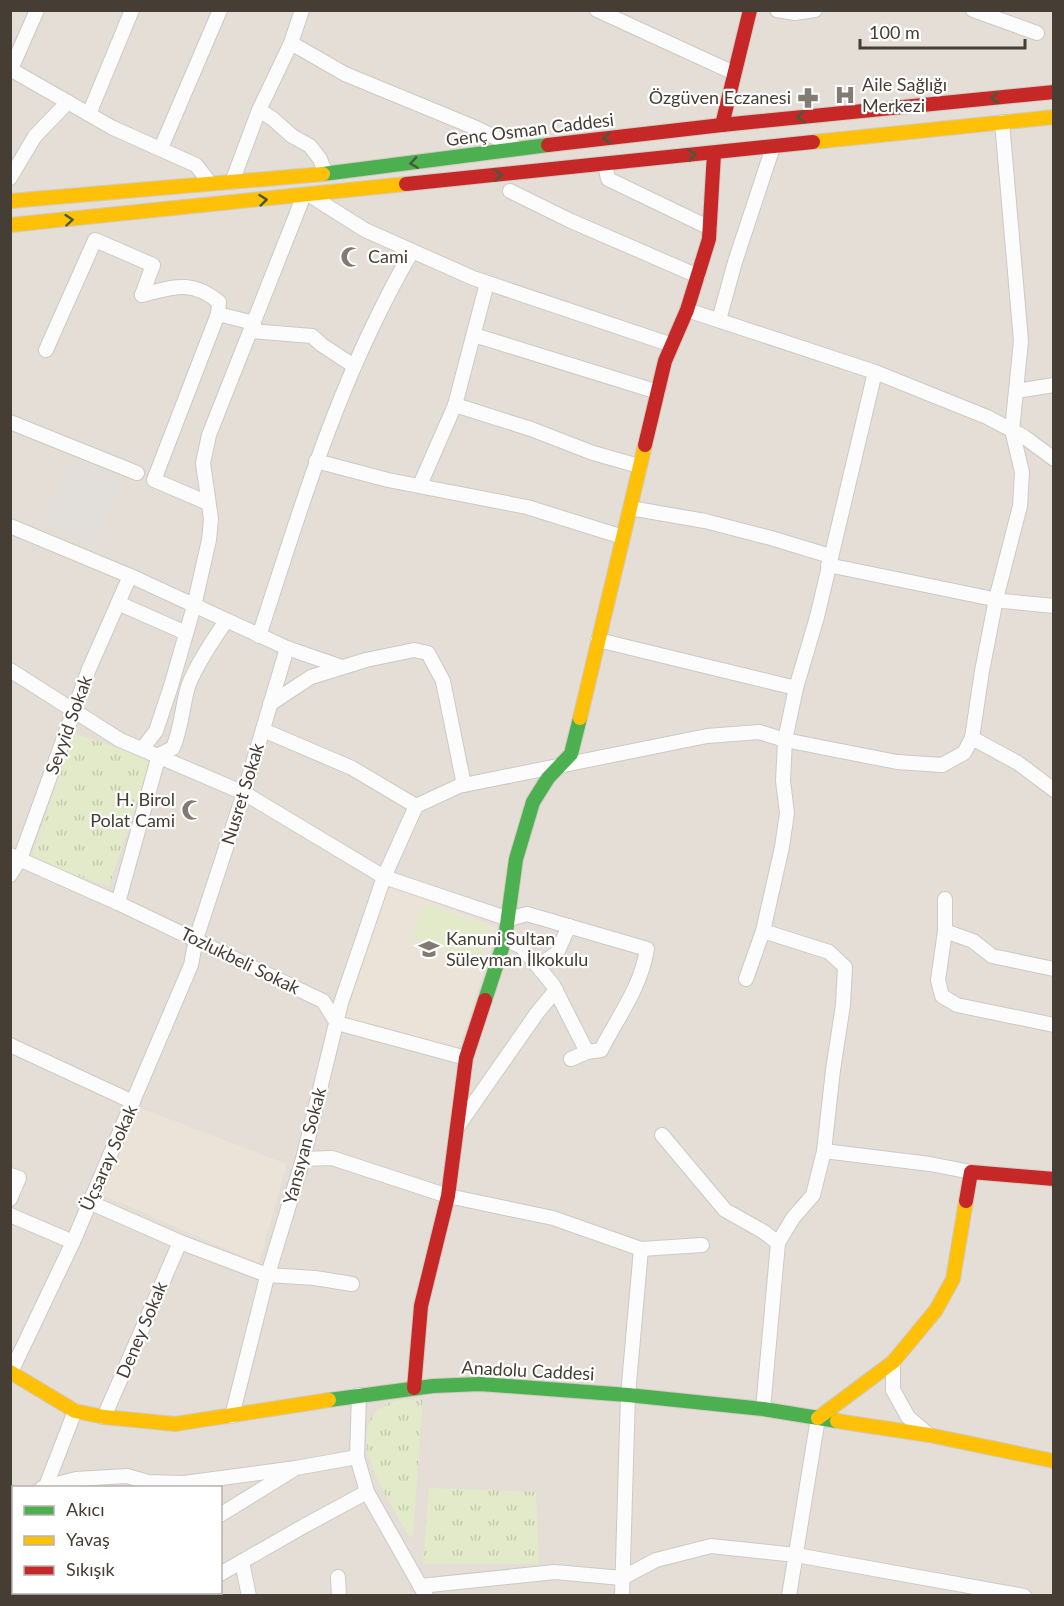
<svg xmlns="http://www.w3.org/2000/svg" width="1064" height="1606" font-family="Lato,sans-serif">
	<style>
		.residential { fill: #e4ded6; fill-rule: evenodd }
		.education { fill: #ebe3d8 }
		.grass { fill: url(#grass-tufts) }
		.pitch { fill: #e2eac9 }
		.parking { fill: #e2deda }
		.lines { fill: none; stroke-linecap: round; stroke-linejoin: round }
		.street-casing { stroke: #cdc9c5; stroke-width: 16 }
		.fast-casing { stroke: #d1cac1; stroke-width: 16 }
		.slow-casing { stroke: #d1cac1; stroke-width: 16 }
		.jam-casing { stroke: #d1cac1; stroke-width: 16 }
		.street { stroke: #fdfcfc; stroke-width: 14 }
		.fast { stroke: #4caf50; stroke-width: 14 }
		.slow { stroke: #ffc107; stroke-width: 14 }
		.jam { stroke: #c62828; stroke-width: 14 }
		.oneway { stroke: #485a3c }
		.labels { text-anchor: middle; stroke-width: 4.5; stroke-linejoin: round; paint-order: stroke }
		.poi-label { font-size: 18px; fill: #463d35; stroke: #fff; text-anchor: start }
		.street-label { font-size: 18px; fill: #463d35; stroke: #fff }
	</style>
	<defs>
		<pattern id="grass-tufts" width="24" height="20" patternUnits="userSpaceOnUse" patternTransform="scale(1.5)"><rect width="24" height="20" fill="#e2eac9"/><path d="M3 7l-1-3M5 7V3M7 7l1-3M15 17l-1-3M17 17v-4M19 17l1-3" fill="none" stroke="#c3caad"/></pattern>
	</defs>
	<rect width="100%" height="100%" fill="#f0ede9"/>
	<path class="residential" d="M11,11H1053V1595L11,1596ZM14,1488H220V1592H14Z"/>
	<g class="education">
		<path d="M388,885L498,927L458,1051L345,1019Z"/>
		<path d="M138,1107L287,1164L259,1263L98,1193Z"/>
	</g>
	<g class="grass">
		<path d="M73,733L152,759L109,886L31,860Z"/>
		<path d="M402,1400H423L413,1535L409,1536C393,1507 344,1439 378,1410C386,1403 392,1401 402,1400Z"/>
		<path d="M429,1488L536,1492L539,1564H423Z"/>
	</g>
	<path class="pitch" d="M424,903L491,927L478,963L412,938Z"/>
	<path class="parking" d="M72,458L124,481L95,546L43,523Z"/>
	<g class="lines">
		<g class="street-casing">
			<g id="street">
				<path d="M597,10L734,73"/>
				<path d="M777,10L795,13L815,10"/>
				<path d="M973,10L1037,33"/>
				<path d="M291,43L345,74L476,128L517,148"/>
				<path d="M10,69L113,128L196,165L210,183"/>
				<path d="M11,69L37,10"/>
				<path d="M259,110L273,119L292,136L310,146L320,159L326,174"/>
				<path d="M89,114L132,10"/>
				<path d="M161,148L220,10"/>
				<path d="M605,164L608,179L710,228"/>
				<path d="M10,178L35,136L68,102"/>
				<path d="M232,182L259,110L291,43L302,10"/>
				<path d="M510,191L571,221L698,276"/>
				<path d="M308,194L365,230L473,278L672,345"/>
				<path d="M142,295C174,287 191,279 219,302L218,314"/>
				<path d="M687,310L875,372L987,417L1023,436L1054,459"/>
				<path d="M719,320L735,262L773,147"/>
				<path d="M251,331L312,336L322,345L354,366"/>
				<path d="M474,335L658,392"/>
				<path d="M46,350L95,240L153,265L142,295"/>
				<path d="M1016,391L1054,385"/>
				<path d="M455,405L531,429L593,453L639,466"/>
				<path d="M10,422L137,473"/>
				<path d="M316,461L388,480L527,507L623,537"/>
				<path d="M420,485L455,405L487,283"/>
				<path d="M208,503L154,480L218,314L254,323"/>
				<path d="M630,508L705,521L771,538L830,556"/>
				<path d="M10,526L135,578L287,648L342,667"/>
				<path d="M828,565L1003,601L1054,606"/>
				<path d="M118,603L186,633"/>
				<path d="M259,636C292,535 323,432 368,336C382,307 395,279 412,252"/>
				<path d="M598,640L796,688"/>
				<path d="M10,670L120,740L244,793L384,877L509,919L527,914L647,949C641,987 618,1017 601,1050L587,1052L571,1059"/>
				<path d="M270,704L311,677L366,660L414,650L428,653L443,681L464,785"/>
				<path d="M263,730L352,768L416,806"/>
				<path d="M972,738L1018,763L1054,790"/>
				<path d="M142,749L156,731L171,686L194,606L209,540L211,519L203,463L209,435L304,195"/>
				<path d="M10,855L118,903L323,1001L337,1023L466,1058"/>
				<path d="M10,875L20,859L89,669L130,576"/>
				<path d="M945,899V931L938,980L942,996L957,1005L1054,1025"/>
				<path d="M118,903L159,755L173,748C181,729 182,710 187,690C192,671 215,637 226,621"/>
				<path d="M763,931L782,847L787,813L783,781L785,740L796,688L817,617L875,372"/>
				<path d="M945,931L973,941L992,956L1054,969"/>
				<path d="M505,939L522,947L553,985L587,1052"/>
				<path d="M538,966L557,953L569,926"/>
				<path d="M746,979L763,931L829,952L845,967L843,1005L833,1070L824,1151L813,1195L793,1218L778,1243L763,1409"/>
				<path d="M10,1045L133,1102"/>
				<path d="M458,1126L537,1013L556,990"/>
				<path d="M662,1135L725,1210L764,1232L778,1243"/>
				<path d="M824,1151L930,1164L971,1172"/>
				<path d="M303,1159L332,1158L448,1196L553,1218L641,1249L702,1245"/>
				<path d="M10,1175L19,1178L10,1199"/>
				<path d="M89,1202L180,1242L267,1275L315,1278L352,1284"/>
				<path d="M10,1215L73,1242"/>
				<path d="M893,1362V1390L908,1417L929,1435"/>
				<path d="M11,1372L73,1242L191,965L196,939L244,793L287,648"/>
				<path d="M232,1416L266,1281L303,1159L341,1003L384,877L416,806L459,786L707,736L759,732L785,740L897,762L942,765L964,753L972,738L982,671L996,599L1020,506L1022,472L1012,430L1021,341L1002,122"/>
				<path d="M104,1417L180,1242"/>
				<path d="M46,1486L75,1411"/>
				<path d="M42,1488L76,1479L127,1476L148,1482L184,1483L296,1468"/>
				<path d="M10,1492L14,1494"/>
				<path d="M367,1492L426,1596"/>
				<path d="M220,1515L296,1468L357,1457"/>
				<path d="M242,1562L249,1596"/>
				<path d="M220,1574L304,1526L367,1492L357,1457L359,1395"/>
				<path d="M338,1577L339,1596"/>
				<path d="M420,1586L555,1572L622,1578L656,1560L711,1546L796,1555L1024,1596"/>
				<path d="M60,1596L75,1592"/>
				<path d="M94,1596L97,1592"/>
				<path d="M183,1596L189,1592"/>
				<path d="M622,1596L628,1395L641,1249"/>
				<path d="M789,1596L818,1418"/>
			</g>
		</g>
		<g class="fast-casing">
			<g id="fast">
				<path d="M323,174L548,145"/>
				<path d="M485,1000L505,939L516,859L533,802L548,778L571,754L580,718"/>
				<path d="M329,1400L433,1386L480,1384L628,1395L763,1409L837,1421"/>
			</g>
		</g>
		<g class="slow-casing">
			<g id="slow">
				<path d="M813,142L1054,117"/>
				<path d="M10,201L323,174"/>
				<path d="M10,225L406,184"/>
				<path d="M580,718L645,445"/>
				<path d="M10,1372L75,1411L104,1417L175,1424L329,1400"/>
				<path d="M818,1418L893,1362L936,1310L953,1279L966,1201"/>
				<path d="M837,1421L929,1435L1054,1461"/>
			</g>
		</g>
		<g class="jam-casing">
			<g id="jam">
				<path d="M722,125L750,10"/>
				<path d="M548,145L722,125L1054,92"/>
				<path d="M406,184L813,142"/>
				<path d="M645,445L665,361L687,310L709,239L714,153"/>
				<path d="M966,1201L971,1172L1054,1179"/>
				<path d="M414,1388L421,1306L448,1196L466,1058L485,1000"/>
			</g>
		</g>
		<use href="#street" class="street"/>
		<use href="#fast" class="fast"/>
		<use href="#slow" class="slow"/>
		<use href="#jam" class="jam"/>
	</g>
	<defs><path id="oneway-chevron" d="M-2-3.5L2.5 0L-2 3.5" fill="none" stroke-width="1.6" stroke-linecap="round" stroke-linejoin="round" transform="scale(1.5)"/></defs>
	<g class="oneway">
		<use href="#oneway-chevron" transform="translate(995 98) rotate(174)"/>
		<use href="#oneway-chevron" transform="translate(801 117) rotate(174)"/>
		<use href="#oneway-chevron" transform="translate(607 138) rotate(174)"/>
		<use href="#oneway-chevron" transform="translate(692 155) rotate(-6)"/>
		<use href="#oneway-chevron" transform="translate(414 163) rotate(172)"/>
		<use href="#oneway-chevron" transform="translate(498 175) rotate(-6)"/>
		<use href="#oneway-chevron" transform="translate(263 200) rotate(-6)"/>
		<use href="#oneway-chevron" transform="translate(69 220) rotate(-5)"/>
	</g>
	<defs>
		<g id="hospital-bare" transform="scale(1.62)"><path d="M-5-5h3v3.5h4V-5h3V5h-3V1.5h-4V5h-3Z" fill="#827b74" stroke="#fff" stroke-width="2.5" paint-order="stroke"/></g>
		<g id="pharmacy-bare" transform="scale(1.62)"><path d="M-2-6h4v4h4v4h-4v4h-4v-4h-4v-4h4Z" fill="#827b74" stroke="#fff" stroke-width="2.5" paint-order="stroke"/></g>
		<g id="mosque-bare" transform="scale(1.62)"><path d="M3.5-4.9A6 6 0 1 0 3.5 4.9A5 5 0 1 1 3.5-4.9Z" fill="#827b74" stroke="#fff" stroke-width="2.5" paint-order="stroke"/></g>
		<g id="school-bare" transform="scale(1.62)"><path d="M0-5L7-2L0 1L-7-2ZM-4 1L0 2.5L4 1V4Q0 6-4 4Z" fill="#827b74" stroke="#fff" stroke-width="2.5" paint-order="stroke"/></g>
	</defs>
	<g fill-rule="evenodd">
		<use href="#hospital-bare" x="845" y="95"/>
		<use href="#pharmacy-bare" x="808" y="98"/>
		<use href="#mosque-bare" x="351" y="257"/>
		<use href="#mosque-bare" x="192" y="810"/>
		<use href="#school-bare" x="429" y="949"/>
	</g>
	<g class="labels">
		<g class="poi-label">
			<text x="862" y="91">Aile Sağlığı<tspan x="862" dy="21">Merkezi</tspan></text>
			<text x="791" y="104" text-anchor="end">Özgüven Eczanesi</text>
			<text x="368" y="263">Cami</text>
			<text x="175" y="806" text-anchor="end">H. Birol<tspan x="175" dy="21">Polat Cami</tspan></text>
			<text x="446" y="945">Kanuni Sultan<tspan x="446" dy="21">Süleyman İlkokulu</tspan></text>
		</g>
		<g class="street-label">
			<text transform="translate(530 130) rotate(-7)" y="6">Genç Osman Caddesi</text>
			<text transform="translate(69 725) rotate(-70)" y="6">Seyyid Sokak</text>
			<text transform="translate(243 794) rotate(-73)" y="6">Nusret Sokak</text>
			<text transform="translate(240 961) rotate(26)" y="6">Tozlukbeli Sokak</text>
			<text transform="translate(305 1146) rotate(-75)" y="6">Yansıyan Sokak</text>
			<text transform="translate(109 1158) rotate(-66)" y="6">Üçsaray Sokak</text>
			<text transform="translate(142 1330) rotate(-67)" y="6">Deney Sokak</text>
			<text transform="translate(528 1371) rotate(3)" y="6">Anadolu Caddesi</text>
		</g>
	</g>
	<rect width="1064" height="1606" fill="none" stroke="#463d35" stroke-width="24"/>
	<rect x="12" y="1486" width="210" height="108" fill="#ffffff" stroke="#b5b1ae" stroke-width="1.5"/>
	<rect x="24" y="1506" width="30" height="9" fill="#4caf50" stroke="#b5b1ae" stroke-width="1.5"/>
	<text x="66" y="1516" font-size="18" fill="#463d35">Akıcı</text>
	<rect x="24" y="1536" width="30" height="9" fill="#ffc107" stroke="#b5b1ae" stroke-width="1.5"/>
	<text x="66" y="1546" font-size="18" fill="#463d35">Yavaş</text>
	<rect x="24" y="1566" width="30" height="9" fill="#c62828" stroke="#b5b1ae" stroke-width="1.5"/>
	<text x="66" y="1576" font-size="18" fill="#463d35">Sıkışık</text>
	<path d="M860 39v9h165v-9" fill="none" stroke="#463d35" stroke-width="3"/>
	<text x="869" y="39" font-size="18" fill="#463d35" stroke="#ffffff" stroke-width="4.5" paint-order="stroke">100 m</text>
</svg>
